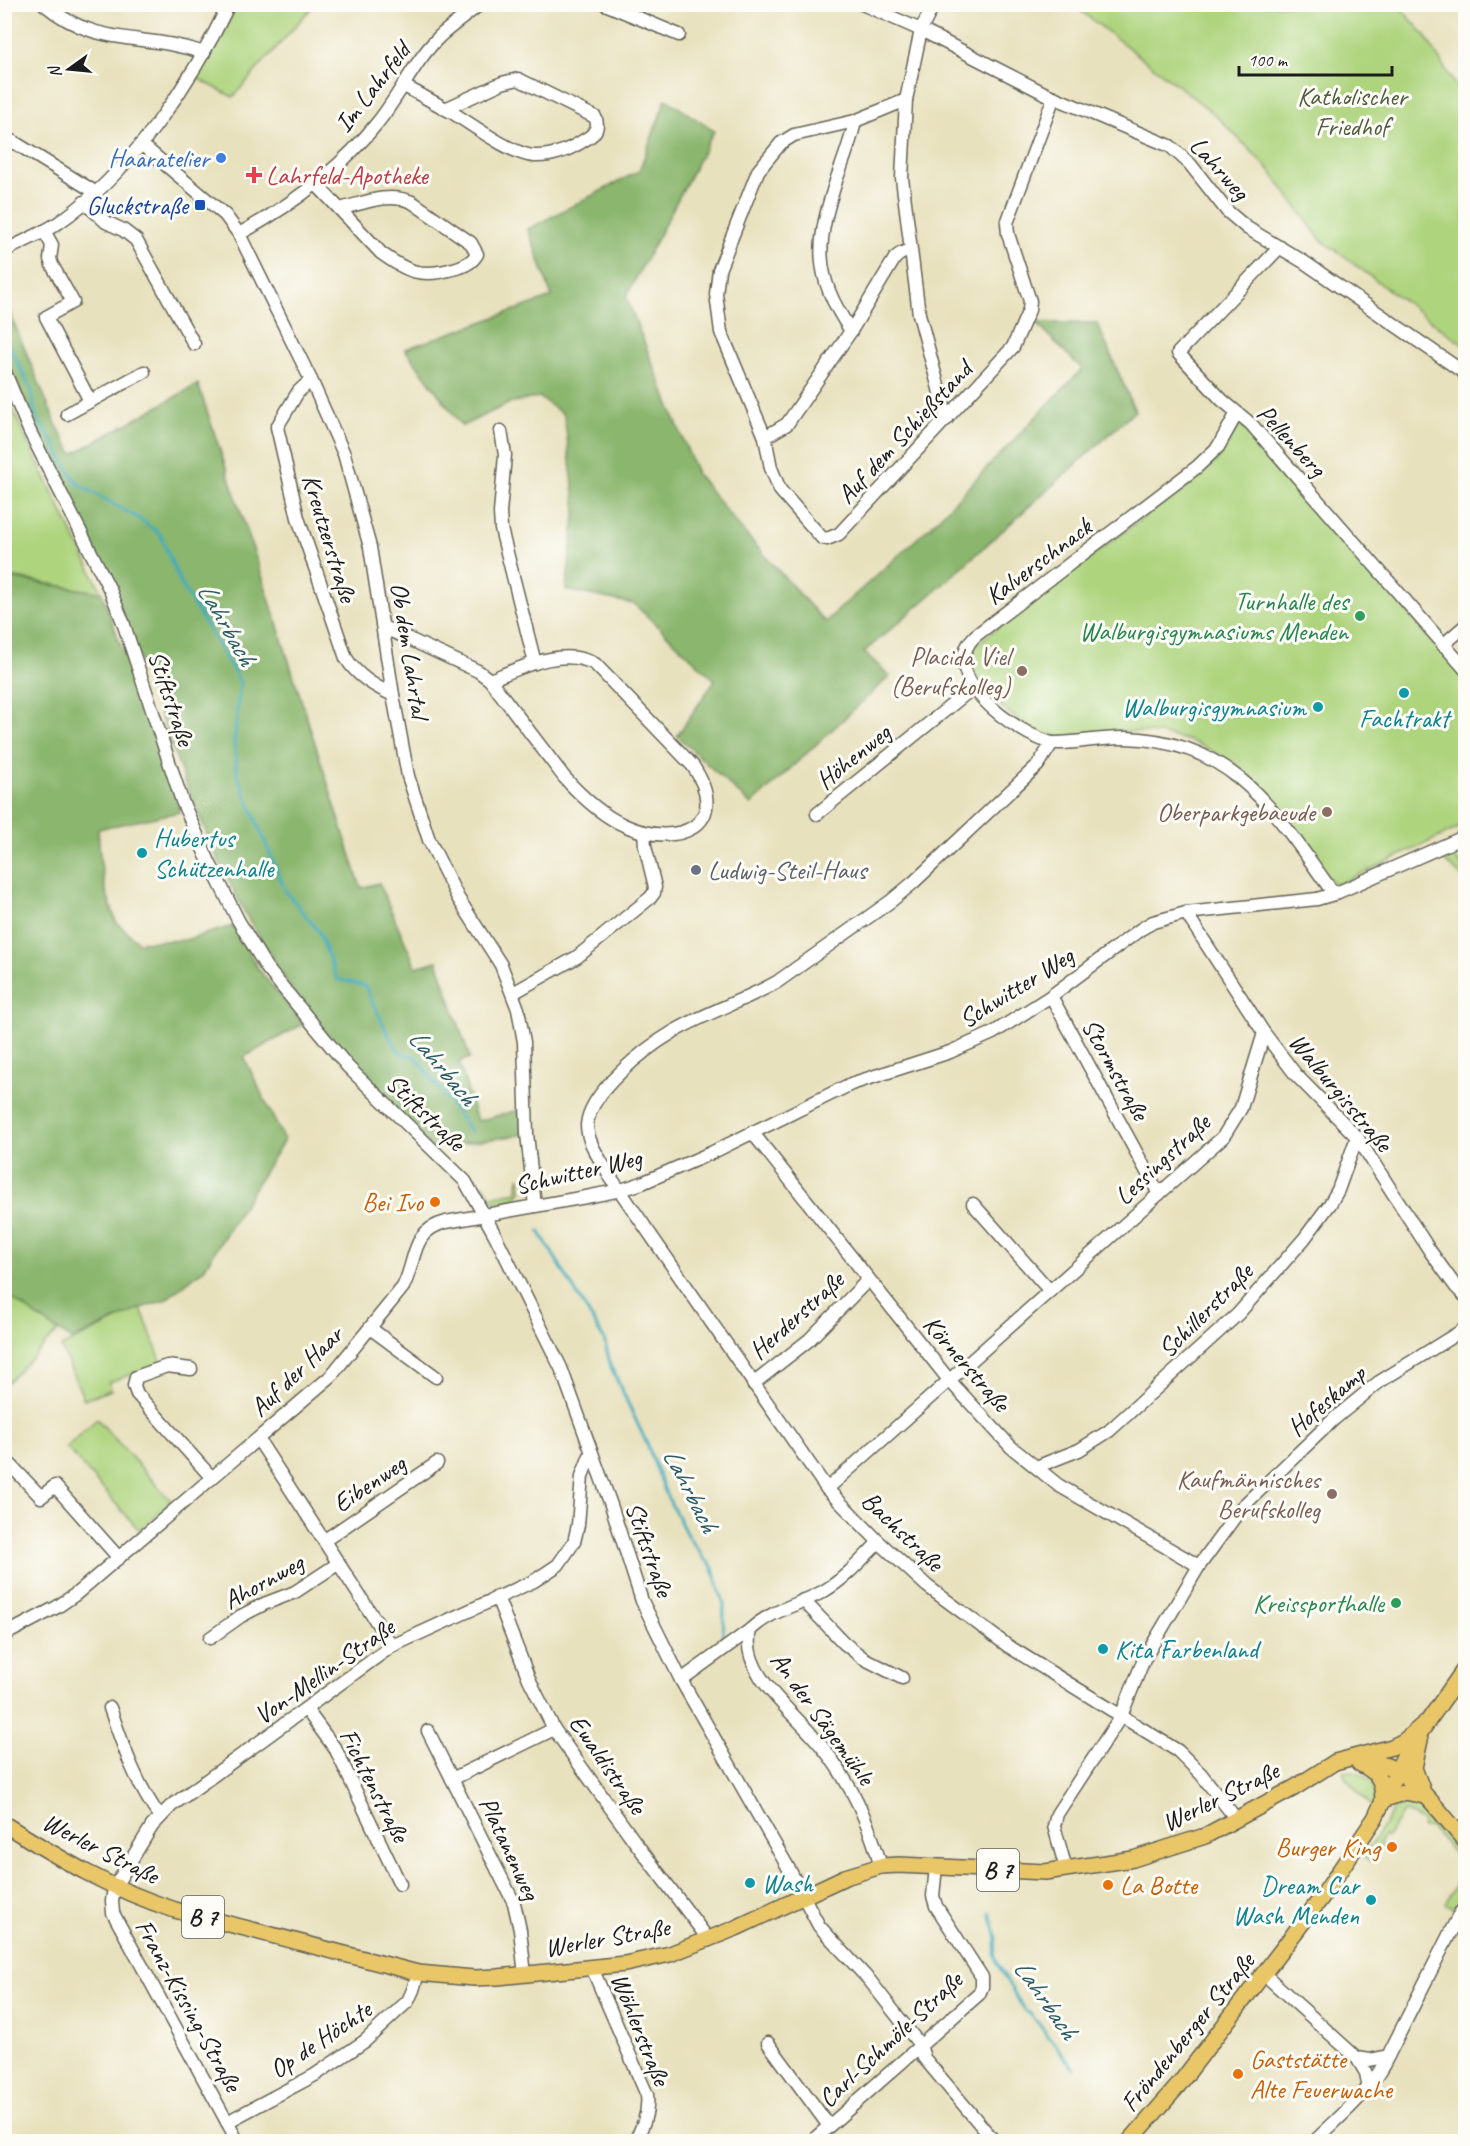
<svg xmlns="http://www.w3.org/2000/svg" width="1470" height="2146" font-family="Caveat,sans-serif">
	<style>
		.green { fill: #aed47e; stroke: #65784d; stroke-width: 1.5 }
		.forest { fill: #8ab66d; stroke: #536944; stroke-width: 1.5 }
		.lines { fill: none; stroke-linecap: round; stroke-linejoin: round }
		.stream { stroke: #3eabbd; stroke-width: 3 }
		.minor-casing { stroke: #636155; stroke-width: 15 }
		.major-casing { stroke: #636155; stroke-width: 18 }
		.minor { stroke: #fff; stroke-width: 12 }
		.major { stroke: #e9c769; stroke-width: 15 }
		.shop-dot { fill: #3f7fe0; stroke: #fdfcf7; stroke-width: 2 }
		.health-dot { fill: #e0444e; stroke: #fdfcf7; stroke-width: 2 }
		.transit-dot { fill: #1a4fb4; stroke: #fdfcf7; stroke-width: 2 }
		.leisure-dot { fill: #2e9e5b; stroke: #fdfcf7; stroke-width: 2 }
		.education-dot { fill: #8d6e63; stroke: #fdfcf7; stroke-width: 2 }
		.culture-dot { fill: #0f9aa8; stroke: #fdfcf7; stroke-width: 2 }
		.worship-dot { fill: #6b7280; stroke: #fdfcf7; stroke-width: 2 }
		.food-dot { fill: #e8710a; stroke: #fdfcf7; stroke-width: 2 }
		.labels { text-anchor: middle; stroke-width: 6; stroke-linejoin: round; paint-order: stroke }
		.shield { fill: #fdfcf7; stroke: #605f5e; stroke-width: 1.5 }
		.shield-label { font-size: 24px; font-weight: bold; fill: #1c1c1c }
		.street-label { font-size: 26px; fill: #1c1c1c; stroke: #fdfcf7 }
		.park-label { font-size: 26px; fill: #4f5c3e; stroke: #fdfcf7 }
		.shop-label { font-size: 26px; fill: #366cbe; stroke: #fdfcf7; text-anchor: end }
		.health-label { font-size: 26px; fill: #be3a42; stroke: #fdfcf7; text-anchor: start }
		.transit-label { font-size: 26px; fill: #164399; stroke: #fdfcf7; text-anchor: end }
		.leisure-label { font-size: 26px; fill: #27864d; stroke: #fdfcf7; text-anchor: end }
		.education-label { font-size: 26px; fill: #785e54; stroke: #fdfcf7; text-anchor: end }
		.culture-label { font-size: 26px; fill: #0d838f; stroke: #fdfcf7; text-anchor: start }
		.worship-label { font-size: 26px; fill: #5b616d; stroke: #fdfcf7; text-anchor: start }
		.food-label { font-size: 26px; fill: #c56008; stroke: #fdfcf7; text-anchor: end }
		.water-label { font-size: 27px; font-style: italic; fill: #2b5c64; stroke: #fdfcf7 }
	</style>
	<rect width="100%" height="100%" fill="#fdfcf7"/>
	<filter id="ink" filterUnits="userSpaceOnUse"><feTurbulence type="fractalNoise" baseFrequency=".0167" numOctaves="2"/><feDisplacementMap in="SourceGraphic" scale="12" xChannelSelector="R" yChannelSelector="G"/><feConvolveMatrix kernelMatrix="1 2 1 2 8 2 1 2 1" color-interpolation-filters="sRGB"/></filter>
	<filter id="wash" filterUnits="userSpaceOnUse"><feTurbulence type="fractalNoise" baseFrequency=".008" numOctaves="4" result="noise"/><feDisplacementMap in="SourceGraphic" scale="24" xChannelSelector="R" yChannelSelector="G"/><feGaussianBlur stdDeviation="1.35" result="paint"/><feColorMatrix in="noise" values="0 0 0 0 0 0 0 0 0 0 0 0 0 0 0 0 0 1.4 0 .05"/><feComposite in="paint" operator="in"/></filter>
	<g filter="url(#wash)">
		<rect width="100%" height="100%" fill="#e8e1be"/>
		<g class="green">
			<path d="M236,5H314L233,97L191,75L221,38Z"/>
			<path d="M1073,5H1398L1424,34L1465,101V346L1320,239L1268,168L1212,112Z"/>
			<path d="M4,386L23,433L102,593L5,576Z"/>
			<path d="M1240,423L1465,677V825L1335,886C1298,834 1259,771 1198,744C1177,735 1131,729 1108,732C1088,734 1065,740 1045,734C1016,726 983,690 969,665L975,645L1217,461Z"/>
			<path d="M1450,845L1452,856L1465,867V880L1435,852Z"/>
			<path d="M519,1178H520L521,1191L516,1199C495,1204 491,1205 479,1187L484,1185L491,1197L517,1192Z"/>
			<path d="M5,1294L58,1331L5,1385Z"/>
			<path d="M141,1308L162,1364L109,1382L111,1390L84,1399L61,1347Z"/>
			<path d="M97,1419L172,1502L139,1530L66,1447Z"/>
			<path d="M1352,1771C1371,1775 1381,1788 1372,1807L1345,1777L1343,1772Z"/>
			<path d="M1407,1802L1419,1804L1435,1822L1430,1827L1422,1829L1423,1822L1404,1811L1387,1837L1384,1835L1379,1843L1381,1845L1371,1862L1363,1857L1394,1809Z"/>
			<path d="M1436,1824L1465,1859V1891L1454,1909L1445,1903L1465,1871L1459,1867L1462,1862L1431,1828Z"/>
		</g>
		<g class="forest">
			<path d="M666,99L714,131L626,297L697,474L740,528L825,622L932,525L1082,369L1036,323H1097L1135,411L941,586L864,652L890,676L751,805L677,736L715,680L634,604L566,590L576,508L564,415L539,397L510,403L462,426L405,349L552,297L528,229L639,171Z"/>
			<path d="M4,299L56,424L73,454L198,384L261,573L361,888L379,883L416,967L437,961L470,1058L459,1062L477,1121L526,1108L527,1134L431,1148L312,1024L246,915L214,851L184,779L113,588L35,428L5,355Z"/>
			<path d="M4,577L102,593L180,812L98,829L100,858L105,888L116,922L138,942L185,940L233,926L259,970L303,1024L244,1057L284,1140L204,1269L165,1300L141,1308L72,1340L5,1294Z"/>
		</g>
		<g class="lines">
			<g class="stream">
				<path d="M4,336L32,391L35,415L55,445L64,463L78,484L138,518L160,534L180,582L240,682L234,743L237,774L285,890L319,932L337,979L365,986L388,1034L400,1053L416,1057L471,1132"/>
				<path d="M539,1231L604,1339L611,1367L647,1444L666,1494L688,1537L700,1552L702,1557L712,1566L724,1604L723,1643"/>
				<path d="M990,1913L997,1938L994,1954L1001,1971L1025,2011L1031,2014L1074,2069"/>
			</g>
		</g>
	</g>
	<g filter="url(#ink)">
		<g class="lines">
			<g class="minor-casing">
				<g id="minor">
					<path d="M44,4C97,49 145,32 204,53"/>
					<path d="M605,4L679,35"/>
					<path d="M862,4L921,30L1046,94L1170,146L1190,164L1227,211L1247,228L1304,262L1466,374"/>
					<path d="M934,4L921,30L906,100L902,178L919,314L947,419"/>
					<path d="M404,86C421,95 437,104 453,113C472,125 513,155 534,156C553,157 571,149 586,139C595,134 600,127 595,117L518,79L502,83L445,109"/>
					<path d="M906,100L855,121L794,135L781,143L758,171L719,270L716,294L721,332L765,437L771,468L780,490L822,538L827,539L839,534L1013,347L1029,310L1030,301L1008,234L1007,223L1054,97"/>
					<path d="M4,136L95,192"/>
					<path d="M141,144L225,215L239,234L311,380L344,454L370,547L393,695L408,776L429,840L458,898L501,965L518,1009L524,1042L527,1134L535,1206"/>
					<path d="M316,184L381,253C407,272 421,278 453,269C462,267 472,263 477,254L471,243L412,202C387,192 364,203 340,209"/>
					<path d="M84,202L106,222L123,230L136,240L194,344"/>
					<path d="M44,231L52,245L50,259L52,265L73,302L46,317L90,401"/>
					<path d="M239,234C290,206 341,169 378,122C400,95 415,60 440,36C452,25 467,15 480,4"/>
					<path d="M1280,247L1178,353L1222,400L1251,424L1466,670"/>
					<path d="M4,251C22,242 41,234 58,223C130,174 192,82 229,4"/>
					<path d="M851,331C812,273 816,243 837,178C844,159 851,141 855,121"/>
					<path d="M4,370L29,430L110,590L123,622L182,801L209,862L238,920L266,967L348,1067L465,1181L495,1235L561,1368L611,1505L642,1601L681,1680L789,1869L819,1926L870,1981L920,2045L924,2058L995,2142"/>
					<path d="M311,380L298,392L277,427L298,518L346,658C357,676 374,686 393,695"/>
					<path d="M67,414L144,372"/>
					<path d="M501,431L505,455L500,513L501,529L535,663"/>
					<path d="M765,437L787,424L851,331L895,258L900,254L910,250"/>
					<path d="M383,627L478,671L490,680L564,777C581,796 602,816 626,826C676,848 733,827 693,766L595,664C563,646 520,668 490,680"/>
					<path d="M1443,645L1466,625"/>
					<path d="M1052,743C1017,734 934,676 975,636L1197,467L1218,447L1237,413"/>
					<path d="M817,814L974,687"/>
					<path d="M1186,913L1264,1033L1296,1075L1357,1137L1430,1251L1456,1287L1466,1297"/>
					<path d="M513,993L577,957L650,898L654,893L655,887L645,846L644,832"/>
					<path d="M1051,996L1159,1194"/>
					<path d="M752,1132L949,1380L1011,1447L1058,1485L1199,1566"/>
					<path d="M973,1204L1050,1291"/>
					<path d="M370,1328L436,1377"/>
					<path d="M191,1369L167,1366L136,1377L134,1386L137,1394L212,1478"/>
					<path d="M753,1384L809,1340L868,1280"/>
					<path d="M258,1439L392,1646"/>
					<path d="M4,1458L41,1497L55,1486L119,1558"/>
					<path d="M1036,1467L1079,1450L1109,1431L1238,1314L1304,1239L1330,1204L1338,1190L1357,1137"/>
					<path d="M827,1489L1223,1137L1241,1108L1264,1033"/>
					<path d="M325,1540L437,1463"/>
					<path d="M497,1597L529,1679L554,1729L635,1842L709,1940"/>
					<path d="M803,1600L844,1643L863,1658L902,1678"/>
					<path d="M750,1630C740,1670 786,1706 810,1733C824,1748 838,1767 848,1785C863,1809 873,1839 881,1866"/>
					<path d="M4,1635L57,1607L76,1594L330,1377L403,1287C417,1260 410,1231 446,1222L586,1197L621,1190L642,1183L711,1153L851,1084L950,1052L993,1033L1051,996L1141,929L1153,922L1186,913L1317,899L1334,894L1466,836"/>
					<path d="M210,1638L241,1616L264,1604L295,1592L339,1563"/>
					<path d="M681,1680L750,1630C771,1610 799,1605 824,1591C845,1579 862,1559 879,1542"/>
					<path d="M110,1708C123,1746 136,1784 160,1817"/>
					<path d="M306,1709L336,1750L400,1884"/>
					<path d="M428,1731L514,1903L520,1930L525,1975"/>
					<path d="M452,1779L554,1729"/>
					<path d="M1237,1820L1201,1774L1178,1751L1008,1646L927,1586L879,1542L827,1489L609,1175C601,1160 587,1143 587,1125C589,1092 646,1048 673,1032C705,1013 743,1001 777,982L891,901L914,882L1038,765L1052,743C1076,744 1100,737 1125,738C1236,741 1275,813 1334,894"/>
					<path d="M1066,1869L1054,1826L1057,1814L1121,1716L1144,1659L1199,1566L1242,1507L1334,1419L1379,1382L1466,1328"/>
					<path d="M592,1968L647,2095C649,2112 643,2128 634,2142"/>
					<path d="M1264,1974L1357,2058L1366,2073L1369,2088"/>
					<path d="M768,2043L829,2126"/>
					<path d="M1357,2058L1370,2060L1388,2056L1460,1913L1466,1908"/>
					<path d="M227,2122L315,2075L365,2041L408,2001L413,1990L418,1973"/>
					<path d="M238,2142L113,1913L112,1901L114,1888L152,1826L171,1806L392,1646L534,1581L558,1565L574,1542L578,1525L582,1476L591,1453"/>
					<path d="M811,2142L979,1994L982,1987V1977L936,1906L933,1896L936,1867"/>
					<path d="M1314,2142C1341,2115 1372,2091 1388,2056"/>
				</g>
			</g>
			<g class="major-casing">
				<g id="major">
					<path d="M1420,1740L1414,1768L1422,1789"/>
					<path d="M1357,1759C1370,1761 1382,1763 1394,1769C1417,1780 1448,1822 1466,1842"/>
					<path d="M1359,1763C1378,1773 1382,1777 1383,1800"/>
					<path d="M1383,1800L1405,1792L1424,1796"/>
					<path d="M4,1824C62,1860 110,1889 175,1910L418,1973L474,1978L498,1977L625,1964L670,1954L736,1928L845,1877L881,1866L899,1865L1045,1872L1133,1859L1205,1836L1294,1788L1335,1762L1392,1747L1404,1741L1425,1723"/>
					<path d="M1129,2142L1177,2087L1322,1897L1375,1818L1405,1754L1466,1667"/>
				</g>
			</g>
			<use href="#minor" class="minor"/>
			<use href="#major" class="major"/>
		</g>
	</g>
	<circle class="shop-dot" cx="221" cy="158" r="6"/>
	<path class="health-dot" d="M251 166h6v6h6v6h-6v6h-6v-6h-6v-6h6z"/>
	<rect class="transit-dot" x="194" y="199" width="12" height="12" rx="3"/>
	<g class="leisure-dot">
		<circle cx="1360" cy="616" r="6"/>
		<circle cx="1396" cy="1603" r="6"/>
	</g>
	<g class="education-dot">
		<circle cx="1022" cy="671" r="6"/>
		<circle cx="1327" cy="812" r="6"/>
		<circle cx="1332" cy="1494" r="6"/>
	</g>
	<g class="culture-dot">
		<circle cx="1404" cy="693" r="6"/>
		<circle cx="1318" cy="707" r="6"/>
		<circle cx="142" cy="853" r="6"/>
		<circle cx="1103" cy="1649" r="6"/>
		<circle cx="750" cy="1883" r="6"/>
		<circle cx="1371" cy="1900" r="6"/>
	</g>
	<circle class="worship-dot" cx="696" cy="870" r="6"/>
	<g class="food-dot">
		<circle cx="435" cy="1202" r="6"/>
		<circle cx="1392" cy="1847" r="6"/>
		<circle cx="1108" cy="1885" r="6"/>
		<circle cx="1238" cy="2074" r="6"/>
	</g>
	<g class="labels">
		<g class="shield">
			<rect x="977" y="1849" width="42" height="42" rx="4.5"/>
			<rect x="182" y="1896" width="42" height="42" rx="4.5"/>
		</g>
		<g class="shield-label">
			<text x="998" y="1878">B 7</text>
			<text x="203" y="1925">B 7</text>
		</g>
		<g class="street-label">
			<text transform="translate(372 87) rotate(-52)" y="9">Im Lahrfeld</text>
			<text transform="translate(1220 168) rotate(48)" y="9">Lahrweg</text>
			<text transform="translate(904 432) rotate(-47)" y="9">Auf dem Schießstand</text>
			<text transform="translate(1292 440) rotate(47)" y="9">Pellenberg</text>
			<text transform="translate(330 538) rotate(73)" y="9">Kreutzerstraße</text>
			<text transform="translate(1038 561) rotate(-37)" y="9">Kalverschnack</text>
			<text transform="translate(410 650) rotate(81)" y="9">Ob dem Lahrtal</text>
			<text transform="translate(172 698) rotate(72)" y="9">Stiftstraße</text>
			<text transform="translate(853 756) rotate(-39)" y="9">Höhenweg</text>
			<text transform="translate(1016 987) rotate(-32)" y="9">Schwitter Weg</text>
			<text transform="translate(1116 1069) rotate(61)" y="9">Stormstraße</text>
			<text transform="translate(1341 1092) rotate(50)" y="9">Walburgisstraße</text>
			<text transform="translate(426 1112) rotate(44)" y="9">Stiftstraße</text>
			<text transform="translate(1162 1159) rotate(-43)" y="9">Lessingstraße</text>
			<text transform="translate(578 1171) rotate(-13)" y="9">Schwitter Weg</text>
			<text transform="translate(1205 1310) rotate(-45)" y="9">Schillerstraße</text>
			<text transform="translate(796 1315) rotate(-42)" y="9">Herderstraße</text>
			<text transform="translate(967 1363) rotate(49)" y="9">Körnerstraße</text>
			<text transform="translate(296 1371) rotate(-44)" y="9">Auf der Haar</text>
			<text transform="translate(1326 1400) rotate(-41)" y="9">Hofeskamp</text>
			<text transform="translate(369 1483) rotate(-34)" y="9">Eibenweg</text>
			<text transform="translate(903 1531) rotate(44)" y="9">Bachstraße</text>
			<text transform="translate(650 1549) rotate(71)" y="9">Stiftstraße</text>
			<text transform="translate(263 1581) rotate(-29)" y="9">Ahornweg</text>
			<text transform="translate(324 1671) rotate(-35)" y="9">Von-Mellin-Straße</text>
			<text transform="translate(823 1718) rotate(54)" y="9">An der Sägemühle</text>
			<text transform="translate(608 1764) rotate(55)" y="9">Ewaldistraße</text>
			<text transform="translate(375 1785) rotate(63)" y="9">Fichtenstraße</text>
			<text transform="translate(1220 1796) rotate(-26)" y="9">Werler Straße</text>
			<text transform="translate(101 1848) rotate(27)" y="9">Werler Straße</text>
			<text transform="translate(510 1848) rotate(65)" y="9">Platanenweg</text>
			<text transform="translate(607 1937) rotate(-10)" y="9">Werler Straße</text>
			<text transform="translate(189 2005) rotate(61)" y="9">Franz-Kissing-Straße</text>
			<text transform="translate(641 2029) rotate(68)" y="9">Wöhlerstraße</text>
			<text transform="translate(1187 2032) rotate(-51)" y="9">Fröndenberger Straße</text>
			<text transform="translate(320 2039) rotate(-34)" y="9">Op de Höchte</text>
			<text transform="translate(890 2039) rotate(-43)" y="9">Carl-Schmöle-Straße</text>
		</g>
		<g class="park-label">
			<text x="1352" y="105">Katholischer<tspan x="1352" dy="30">Friedhof</tspan></text>
		</g>
		<g class="shop-label">
			<text x="209" y="167">Haaratelier</text>
		</g>
		<g class="health-label">
			<text x="266" y="184">Lahrfeld-Apotheke</text>
		</g>
		<g class="transit-label">
			<text x="188" y="214">Gluckstraße</text>
		</g>
		<g class="leisure-label">
			<text x="1348" y="610">Turnhalle des<tspan x="1348" dy="30">Walburgisgymnasiums Menden</tspan></text>
			<text x="1384" y="1612">Kreissporthalle</text>
		</g>
		<g class="education-label">
			<text x="1010" y="665">Placida Viel<tspan x="1010" dy="30">(Berufskolleg)</tspan></text>
			<text x="1315" y="821">Oberparkgebaeude</text>
			<text x="1320" y="1488">Kaufmännisches<tspan x="1320" dy="30">Berufskolleg</tspan></text>
		</g>
		<g class="culture-label">
			<text x="1306" y="716" text-anchor="end">Walburgisgymnasium</text>
			<text x="1404" y="727" text-anchor="middle">Fachtrakt</text>
			<text x="154" y="847">Hubertus<tspan x="154" dy="30">Schützenhalle</tspan></text>
			<text x="1115" y="1658">Kita Farbenland</text>
			<text x="762" y="1892">Wash</text>
			<text x="1359" y="1894" text-anchor="end">Dream Car<tspan x="1359" dy="30">Wash Menden</tspan></text>
		</g>
		<g class="worship-label">
			<text x="708" y="879">Ludwig-Steil-Haus</text>
		</g>
		<g class="food-label">
			<text x="423" y="1211">Bei Ivo</text>
			<text x="1380" y="1856">Burger King</text>
			<text x="1120" y="1894" text-anchor="start">La Botte</text>
			<text x="1250" y="2068" text-anchor="start">Gaststätte<tspan x="1250" dy="30">Alte Feuerwache</tspan></text>
		</g>
		<g class="water-label">
			<text transform="translate(227 624) rotate(60)" y="9">Lahrbach</text>
			<text transform="translate(443 1067) rotate(50)" y="9">Lahrbach</text>
			<text transform="translate(691 1490) rotate(63)" y="9">Lahrbach</text>
			<text transform="translate(1046 1999) rotate(55)" y="9">Lahrbach</text>
		</g>
	</g>
	<rect width="1470" height="2146" fill="none" stroke="#fdfcf7" stroke-width="24"/>
	<g transform="translate(69 69) rotate(255)" stroke="#fdfcf7" stroke-width="4.5" paint-order="stroke">
	<path d="M0-4.5L10 22L0 15L-10 22Z" fill="#1c1c1c"/>
	<text y="-9" font-size="16" font-weight="bold" text-anchor="middle" fill="#1c1c1c">N</text>
	</g>
	<path d="M1239 66v9h153v-9" fill="none" stroke="#1c1c1c" stroke-width="3"/>
	<text x="1248" y="66" font-size="18" fill="#1c1c1c" stroke="#fdfcf7" stroke-width="4.5" paint-order="stroke">100 m</text>
</svg>
